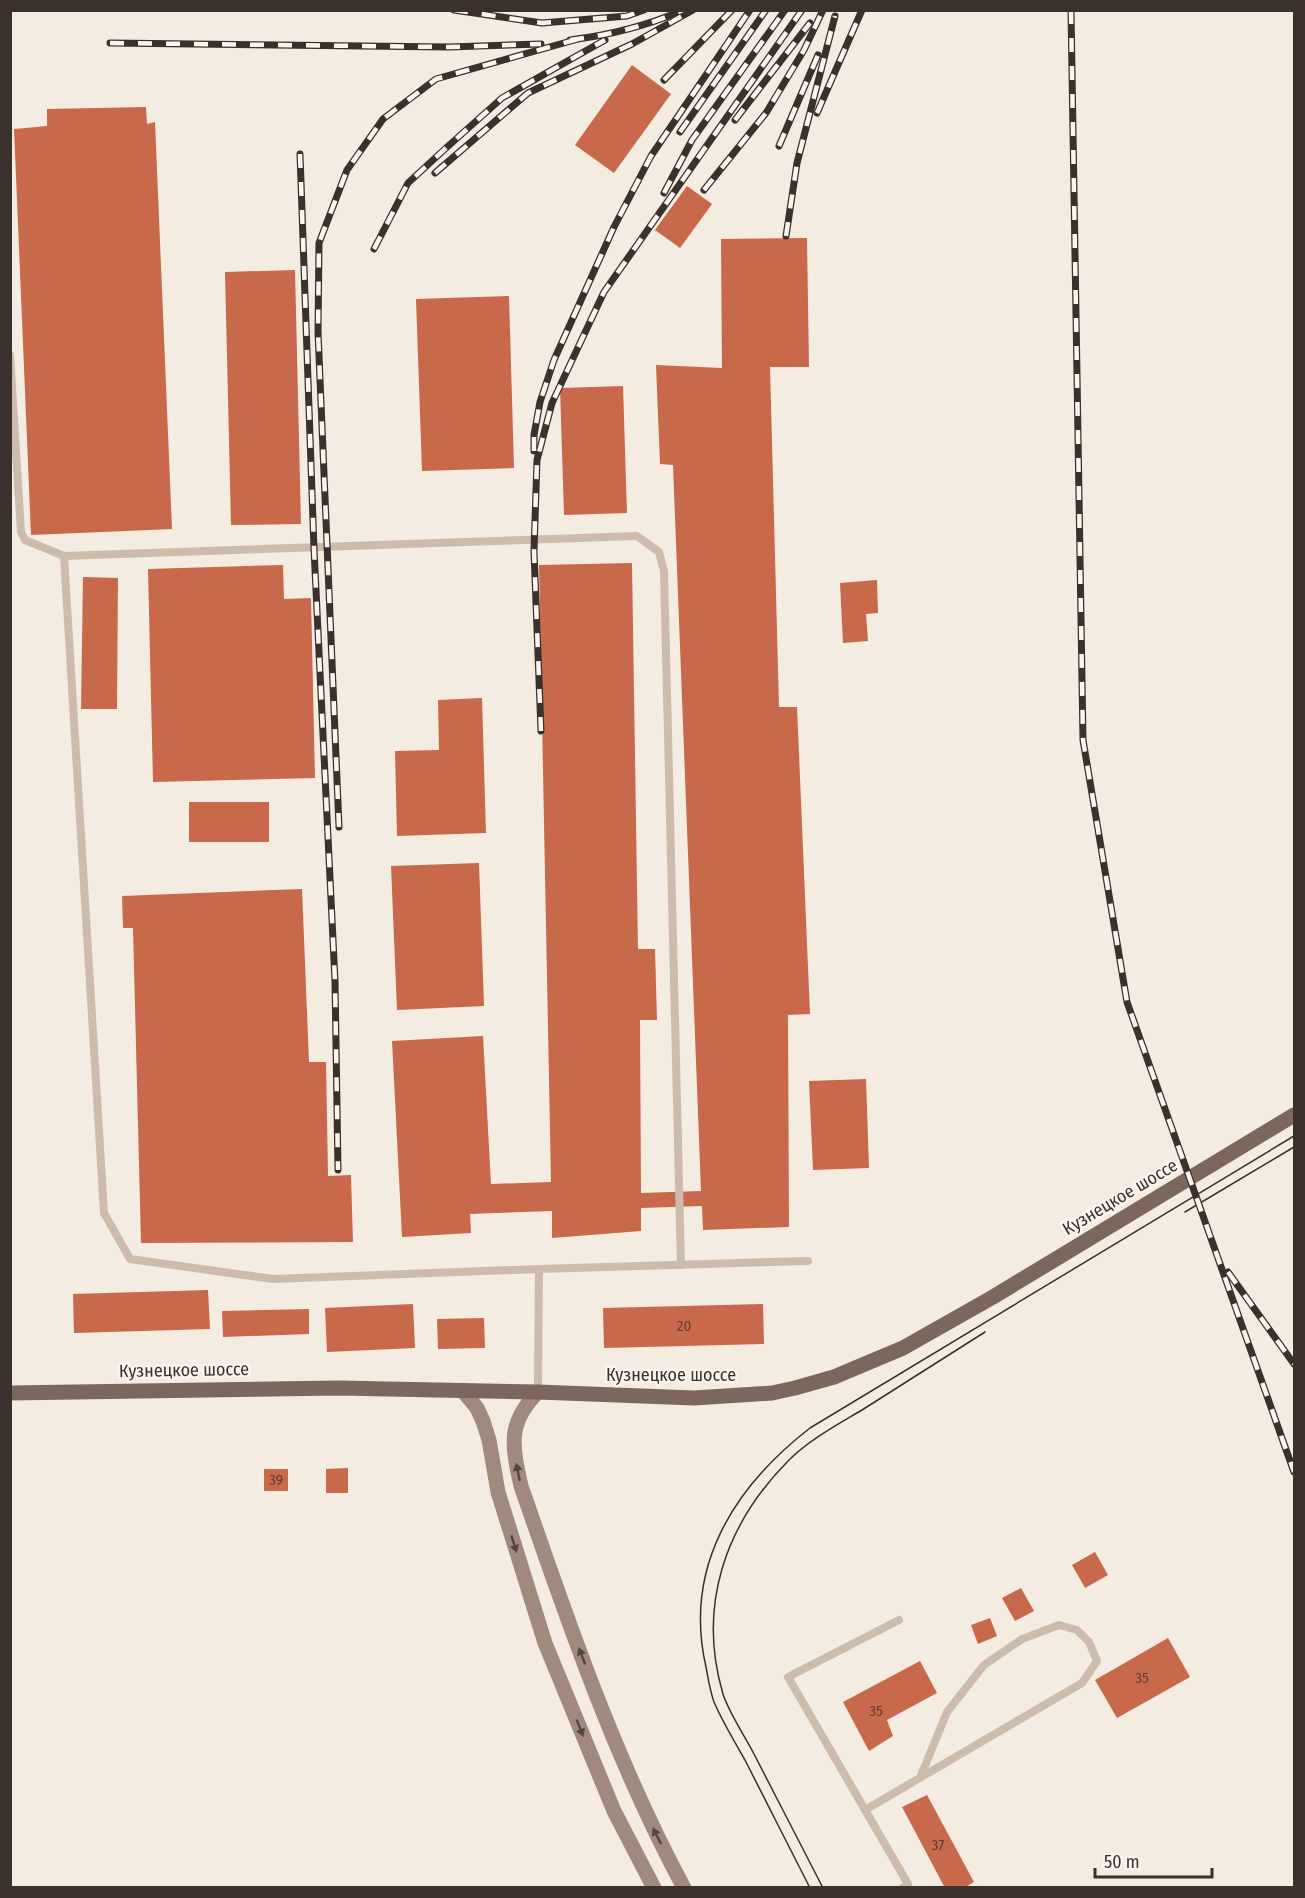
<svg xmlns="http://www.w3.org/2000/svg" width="1305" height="1898" font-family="'Fira Sans Condensed',sans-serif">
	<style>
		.building { fill: #c8694b }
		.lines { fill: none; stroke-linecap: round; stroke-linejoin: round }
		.lane { stroke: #cdbbac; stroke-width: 8 }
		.secondary { stroke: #a18a7d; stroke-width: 15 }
		.primary { stroke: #7d675c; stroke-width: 15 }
		.tram { stroke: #3b302b; stroke-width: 1.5 }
		.rail-casing { stroke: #3b302b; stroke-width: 7 }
		.rail { stroke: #fbf5ee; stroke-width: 4.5; stroke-dasharray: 14; stroke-linecap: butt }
		.oneway { fill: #544640 }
		.labels { text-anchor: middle; stroke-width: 5; stroke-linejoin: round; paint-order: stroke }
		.number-label { font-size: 15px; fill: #5e3e33 }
		.street-label { font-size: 18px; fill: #3b302b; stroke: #fbf5ee }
	</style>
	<rect width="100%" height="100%" fill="#f4ebe1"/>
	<g class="building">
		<path d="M632,65L671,94L614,173L575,145Z"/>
		<path d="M146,107L147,124L155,122L172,529L31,535L14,129L47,126V109Z"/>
		<path d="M687,186L712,204L680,248L655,230Z"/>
		<path d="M807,238L809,367H770L779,707H797L810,1014L788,1015L789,1227L703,1230L702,1206L641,1208V1231L552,1238V1211L470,1214L471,1233L402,1237L392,1041L483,1036L491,1184L551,1182L539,565L632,563L638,949H655L657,1020H640L641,1193L701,1191L673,465L660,464L656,365L722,368L721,239Z"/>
		<path d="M295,270L301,524L231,525L225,272Z"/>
		<path d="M509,296L514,468L422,471L416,299Z"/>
		<path d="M623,386L627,513L564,515L560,388Z"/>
		<path d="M283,565L284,599L311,598L315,778L153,782L148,569Z"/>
		<path d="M83,577L118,578L117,709H81Z"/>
		<path d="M877,580L878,613L866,614L868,641L843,643L840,583Z"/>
		<path d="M482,698L486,833L397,836L395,751L439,750L438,700Z"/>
		<rect x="189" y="802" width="80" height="40"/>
		<path d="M479,863L484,1006L397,1010L391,866Z"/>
		<path d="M302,889L309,1062H326L328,1176L351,1175L353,1242L141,1243L133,928H123L122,896Z"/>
		<path d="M866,1079L869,1168L813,1170L809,1081Z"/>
		<path d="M208,1290L210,1329L74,1333L73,1294Z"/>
		<path d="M413,1304L415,1348L327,1352L325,1308Z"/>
		<path d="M763,1304L764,1344L604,1348L603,1308Z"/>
		<path d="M309,1309V1334L223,1337L222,1311Z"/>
		<path d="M484,1318L485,1348L438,1349L437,1319Z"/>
		<path d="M348,1468V1493H326V1469Z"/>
		<rect x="264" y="1469" width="24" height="22"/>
		<path d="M1095,1552L1108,1575L1085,1588L1072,1565Z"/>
		<path d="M1021,1588L1034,1611L1015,1621L1002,1598Z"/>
		<path d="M990,1618L997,1636L978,1644L971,1625Z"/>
		<path d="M1168,1638L1190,1677L1117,1718L1095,1680Z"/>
		<path d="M920,1661L937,1693L887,1720L893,1736L869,1751L843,1702Z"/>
		<path d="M927,1795L974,1882L964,1888H945L902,1807Z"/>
	</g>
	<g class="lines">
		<g class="lane">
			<path d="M10,355L21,532L25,540L64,556"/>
			<path d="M539,1269L273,1279L130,1259L104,1213L64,556L637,536L659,552L664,571L681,1265"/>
			<path d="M538,1392L539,1269L808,1261"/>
			<path d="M899,1620L788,1677L908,1884L902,1888"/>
			<path d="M865,1810L1082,1683L1097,1661L1089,1642L1077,1630L1059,1625L1022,1639L984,1665L947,1712L920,1778"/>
		</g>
		<g class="secondary">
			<path d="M463,1391L477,1408L483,1421L489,1440L498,1492L545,1643L614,1811L654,1888"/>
			<path d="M538,1392C507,1423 512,1445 521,1486C568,1622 615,1760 684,1888"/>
		</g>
		<path class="primary" d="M10,1393L339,1388L538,1392L694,1398L772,1393L795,1388L834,1377L903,1348L993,1297L1294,1115"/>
		<g class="tram">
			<path d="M1185,1212L1294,1147"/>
			<path d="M810,1888C789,1846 767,1804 746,1762C735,1742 723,1723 714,1702C710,1691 708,1678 706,1667C683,1567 734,1487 810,1428L1294,1136"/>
			<path d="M823,1888C800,1843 777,1799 754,1754C745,1736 729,1713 723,1694C697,1606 725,1525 788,1461C809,1440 837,1425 862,1410C903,1384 944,1358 985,1332"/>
		</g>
		<g class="rail-casing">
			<g id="rail">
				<path d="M454,10L542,23L627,16L644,10"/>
				<path d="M1071,10L1083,740L1127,1002L1294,1472"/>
				<path d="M570,40C610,35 647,26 683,10"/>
				<path d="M110,43L449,47L541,44"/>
				<path d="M664,80L732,10"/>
				<path d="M817,113L862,10"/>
				<path d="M735,120L810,23"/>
				<path d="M680,132L766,10"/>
				<path d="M779,146L818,55"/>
				<path d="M300,154L314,549L335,981L338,1170"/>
				<path d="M435,173L528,93L632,44L693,10"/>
				<path d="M704,190L766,113L804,50L823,10"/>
				<path d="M664,193L692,140L785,10"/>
				<path d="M786,236L797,163L835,16"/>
				<path d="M374,249L408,183L446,148L502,98L605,40"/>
				<path d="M534,451V435L540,402L554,360L614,227L651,156L750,10"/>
				<path d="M541,731L534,551L537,460L552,403L604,292L802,10"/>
				<path d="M339,827L318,332L319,243L347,170L383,119L436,79L578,39"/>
				<path d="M1228,1272L1294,1364"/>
			</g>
		</g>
		<use href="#rail" class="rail"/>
	</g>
	<defs><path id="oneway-solid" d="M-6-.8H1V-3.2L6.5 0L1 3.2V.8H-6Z" transform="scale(1.5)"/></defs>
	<g class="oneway">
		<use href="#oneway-solid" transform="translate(518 1472) rotate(-101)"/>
		<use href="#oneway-solid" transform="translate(514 1544) rotate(73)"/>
		<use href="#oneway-solid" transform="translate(582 1656) rotate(-111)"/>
		<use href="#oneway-solid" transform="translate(580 1728) rotate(68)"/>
		<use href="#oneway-solid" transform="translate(657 1836) rotate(-117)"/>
	</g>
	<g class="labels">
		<g class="number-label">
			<text x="684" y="1331">20</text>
			<text x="276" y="1485">39</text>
			<text x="1142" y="1683">35</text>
			<text x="876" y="1716">35</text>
			<text x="938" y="1850">37</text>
		</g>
		<g class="street-label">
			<text transform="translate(1120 1197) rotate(-31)" y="6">Кузнецкое шоссе</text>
			<text transform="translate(184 1370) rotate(-1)" y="6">Кузнецкое шоссе</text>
			<text x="671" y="1381">Кузнецкое шоссе</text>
		</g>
	</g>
	<rect width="1305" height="1898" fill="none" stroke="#3b302b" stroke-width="24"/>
	<path d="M1095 1868v9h117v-9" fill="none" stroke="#3b302b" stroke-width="3"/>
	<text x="1104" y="1868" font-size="18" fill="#3b302b" stroke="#fbf5ee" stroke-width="4.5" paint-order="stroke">50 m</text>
</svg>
